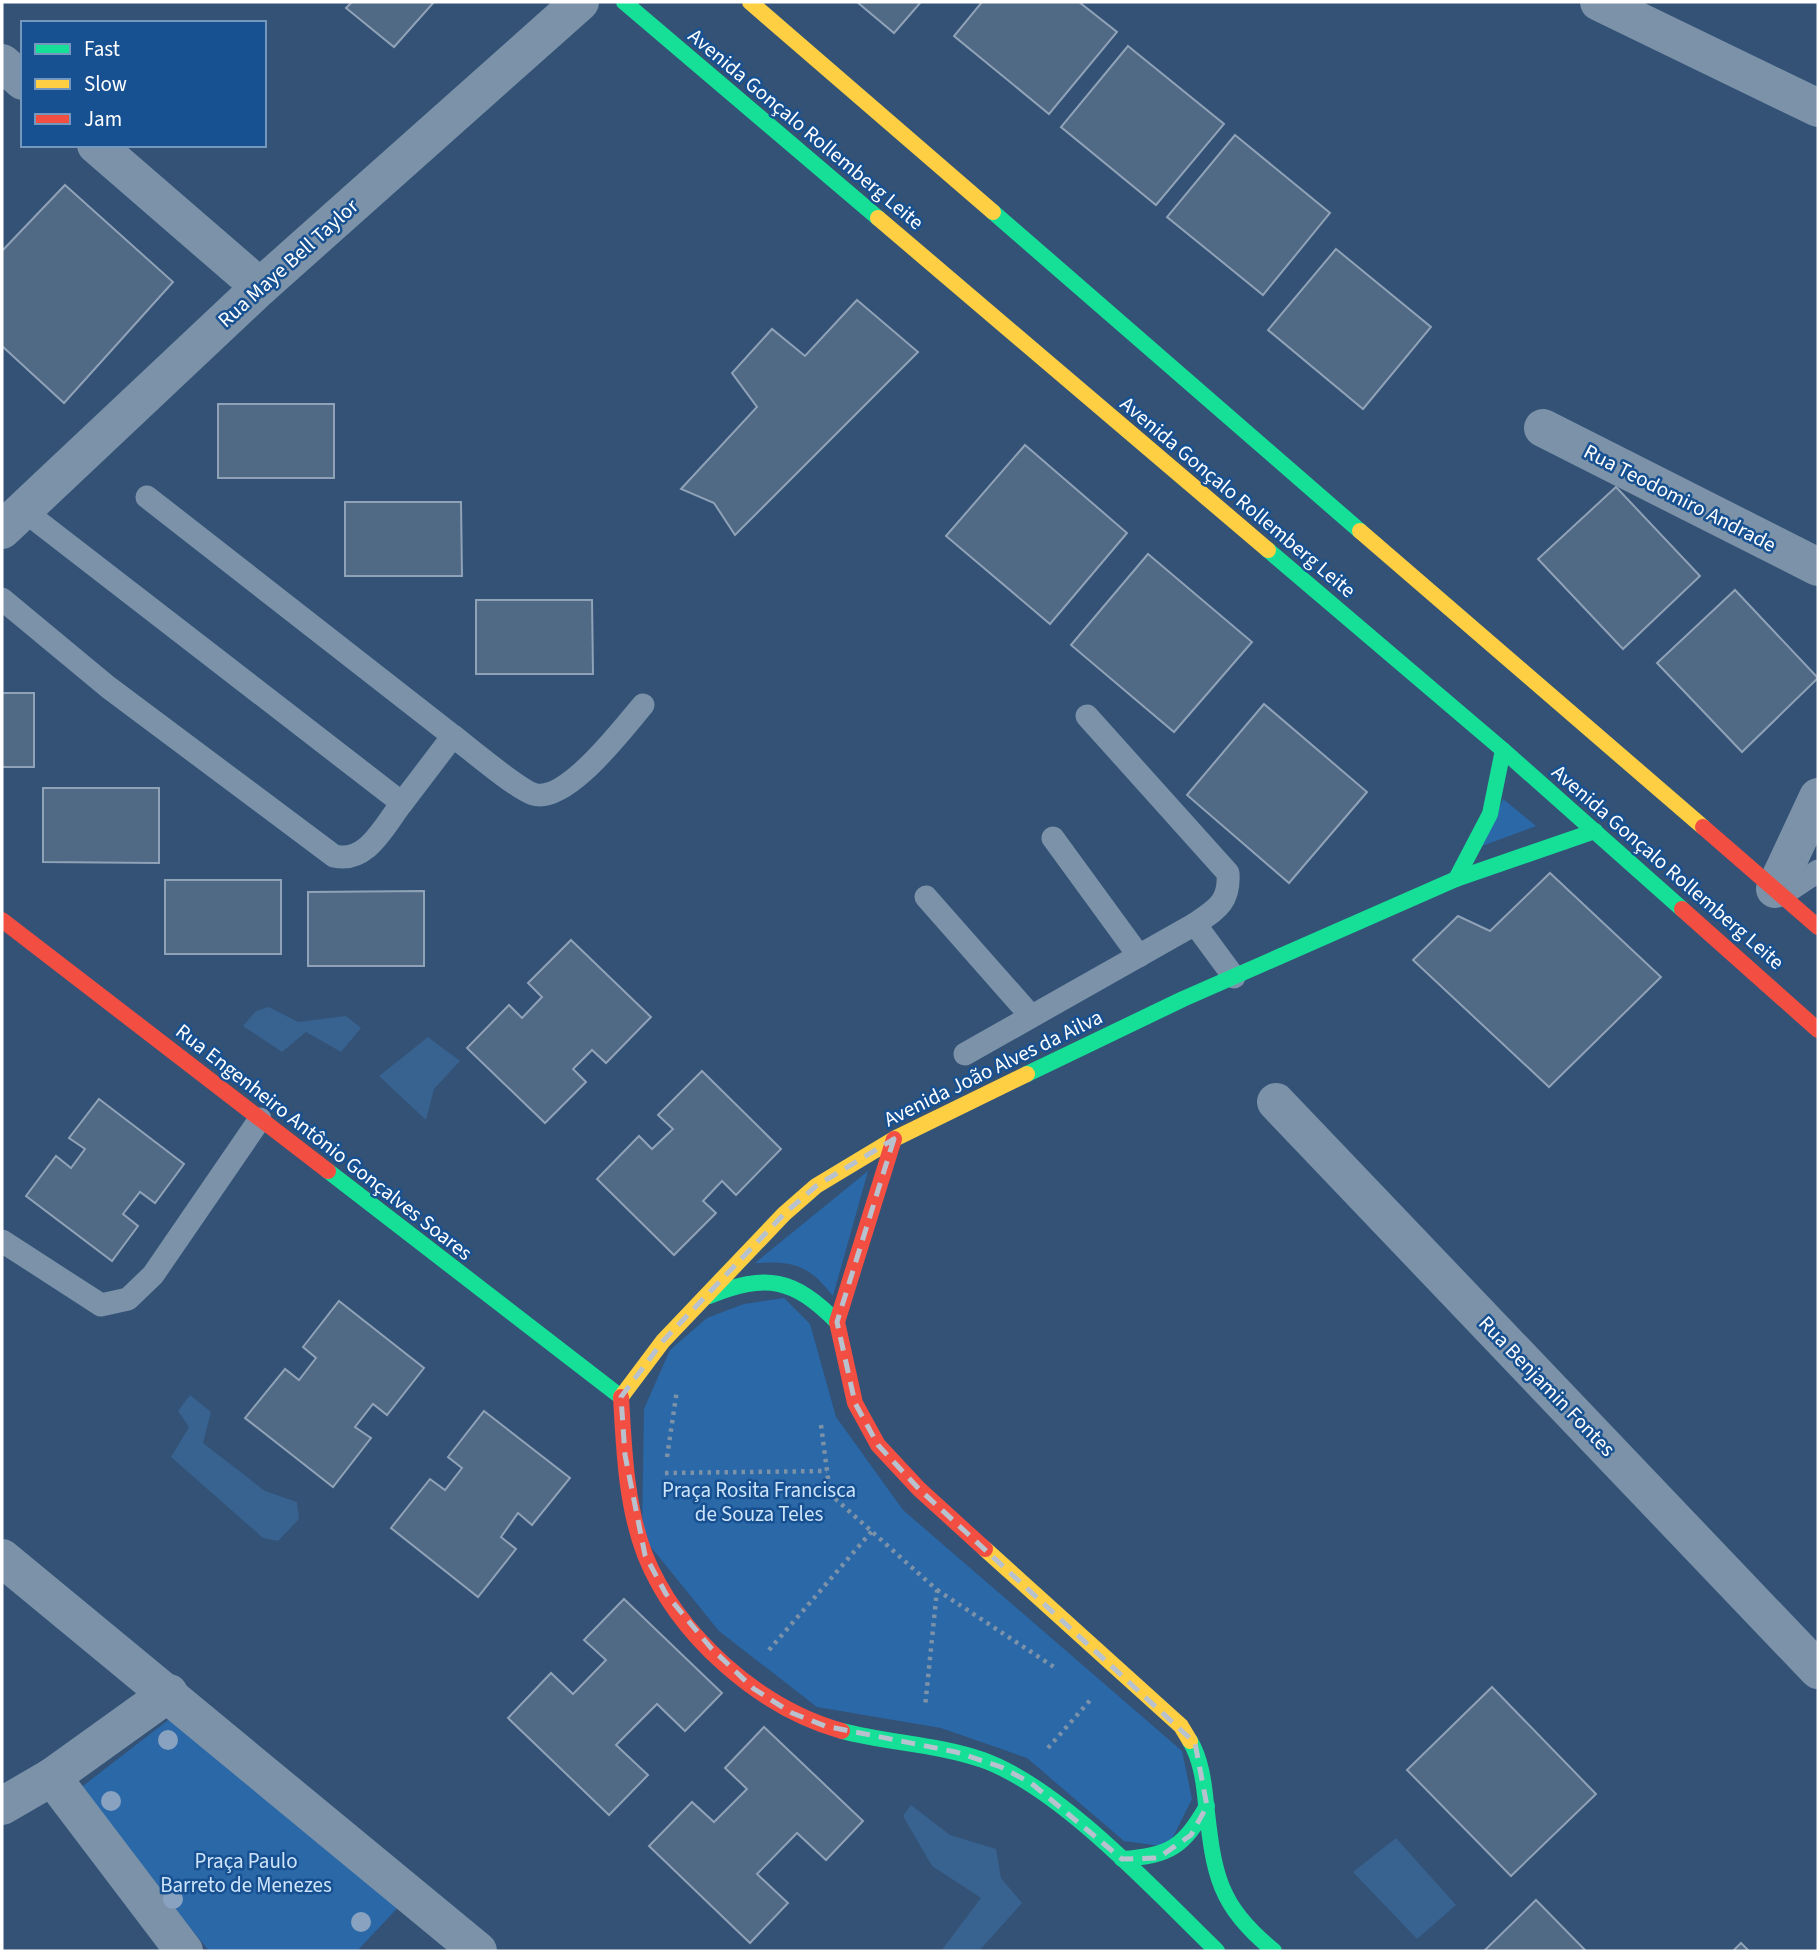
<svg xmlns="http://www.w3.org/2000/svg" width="1820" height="1953" font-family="'Source Sans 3',sans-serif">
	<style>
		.green { fill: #2b68a8 }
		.water { fill: #38628f }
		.building { fill: #506985; stroke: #90a2b7; stroke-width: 2 }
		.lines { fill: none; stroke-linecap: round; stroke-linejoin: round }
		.path { stroke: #7b92a9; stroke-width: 4.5; stroke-dasharray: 3.5 5; stroke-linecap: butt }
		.lane { stroke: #7b92a9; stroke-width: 23 }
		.street { stroke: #7b92a9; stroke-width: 38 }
		.fast { stroke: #16e098; stroke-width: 16 }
		.slow { stroke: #ffcf43; stroke-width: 16 }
		.jam { stroke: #f24e42; stroke-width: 16 }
		.tree { fill: #88a2bf }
		.marked { fill: none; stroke: #b8c2cf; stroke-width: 5; stroke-dasharray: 14 9; stroke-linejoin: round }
		.labels { text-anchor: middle; stroke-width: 5; stroke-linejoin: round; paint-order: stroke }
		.street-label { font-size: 21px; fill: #fff; stroke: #185191 }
		.park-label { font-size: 21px; fill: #cde4fb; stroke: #185191 }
	</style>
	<rect width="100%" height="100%" fill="#335276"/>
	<g class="green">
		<path d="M1503,799L1536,826L1482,846Z"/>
		<path d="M868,1171L833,1296C809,1265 794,1261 755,1263Z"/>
		<path d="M784,1298L810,1324L836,1417L903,1510L1182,1751L1192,1799L1168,1847L1124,1841L1027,1758L941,1728L817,1707L719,1631L642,1536L644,1409L670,1350L707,1318L744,1304Z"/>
		<path d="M176,1714L403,1902L357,1951H209L79,1789Z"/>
	</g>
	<g class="water">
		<path d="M269,1007L298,1022L346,1016L361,1028L341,1052L306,1032L282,1052L243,1026L256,1011Z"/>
		<path d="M428,1037L460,1061L434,1089L426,1120L379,1076Z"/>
		<path d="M190,1395L211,1412L203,1443L265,1491L297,1502L299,1519L278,1541L263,1538L171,1457L189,1427L178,1411Z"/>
		<path d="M911,1805L950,1835L996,1849L1001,1878L1022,1903L979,1951H941L981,1898L932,1866L903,1816Z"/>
		<path d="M1396,1838L1456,1905L1417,1939L1353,1872Z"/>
	</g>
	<g class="building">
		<path d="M352,2H434L394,47L346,8Z"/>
		<path d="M857,2H921L894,33Z"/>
		<path d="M982,2H1079L1117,32L1049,114L954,36Z"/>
		<path d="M1128,46L1224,124L1156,205L1061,127Z"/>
		<path d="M1235,135L1330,213L1263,295L1167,217Z"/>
		<path d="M65,185L173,282L64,403L2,346V251Z"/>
		<path d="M1336,249L1431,327L1363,409L1268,330Z"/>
		<path d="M857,300L918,352L735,535L714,503L681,489L757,407L732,373L772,329L805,356Z"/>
		<rect x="218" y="404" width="116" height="74"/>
		<path d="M1025,445L1127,533L1050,624L946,536Z"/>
		<path d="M1616,487L1700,576L1623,649L1538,559Z"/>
		<path d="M345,502H461L462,576H345Z"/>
		<path d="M1148,554L1252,642L1174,732L1071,645Z"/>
		<path d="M1735,590L1818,678L1742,752L1657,663Z"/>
		<path d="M476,600H592L593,674H476Z"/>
		<rect x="2" y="693" width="32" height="74"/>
		<path d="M1264,704L1367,792L1289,883L1187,795Z"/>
		<path d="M43,788H159V863L43,862Z"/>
		<path d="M1550,873L1661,977L1549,1087L1413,960L1458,916L1490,931Z"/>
		<rect x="165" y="880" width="116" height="74"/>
		<path d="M424,891V966H308V892Z"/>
		<path d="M571,940L651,1017L606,1063L592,1050L573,1069L586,1082L545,1123L467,1048L509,1005L522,1018L542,997L528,983Z"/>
		<path d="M702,1071L781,1149L736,1195L722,1181L703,1201L716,1213L674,1255L597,1179L639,1136L652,1149L673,1129L658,1115Z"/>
		<path d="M99,1099L184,1164L155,1203L140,1192L123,1214L138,1226L112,1261L26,1196L56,1156L71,1168L85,1149L69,1138Z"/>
		<path d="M339,1301L424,1368L387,1415L373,1404L355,1427L371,1438L333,1487L245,1418L285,1369L299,1380L316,1358L303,1347Z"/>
		<path d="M484,1411L570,1478L532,1525L518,1513L501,1537L516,1549L478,1597L391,1528L430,1479L445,1490L462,1468L448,1457Z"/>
		<path d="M624,1599L722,1693L685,1731L657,1704L616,1745L648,1775L609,1815L508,1718L551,1673L573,1694L606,1660L584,1640Z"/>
		<path d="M1492,1687L1596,1794L1511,1876L1407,1770Z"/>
		<path d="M764,1727L863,1821L826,1860L797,1833L757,1874L788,1903L750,1943L649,1846L692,1802L714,1822L747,1789L725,1768Z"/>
		<path d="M1536,1900L1586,1951H1484Z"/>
		<path d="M1741,1943L1749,1951H1733Z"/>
	</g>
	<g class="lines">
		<g class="path">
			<path d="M821,1425L830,1494L937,1590L925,1707"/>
			<path d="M667,1457L677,1390"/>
			<path d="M665,1473L827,1471"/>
			<path d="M937,1590L1054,1667"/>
			<path d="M769,1650L872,1531"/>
			<path d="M1048,1748L1093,1697"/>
		</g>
		<g class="lane">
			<path d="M147,497L453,736L402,803"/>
			<path d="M2,599L108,687L334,856C367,864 384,826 402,803L23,510"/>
			<path d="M1087,716L1228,873C1230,902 1217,909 1195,924"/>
			<path d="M453,736C470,749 516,788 533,794C566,805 623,728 643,705"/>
			<path d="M1053,838L1139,956"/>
			<path d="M1782,895L1818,871"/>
			<path d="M926,897L1031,1016"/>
			<path d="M965,1054L1195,924L1234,977"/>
			<path d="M2,1241L101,1305L128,1299L153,1275L260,1119"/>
		</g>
		<g class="street">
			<path d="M1599,2L1818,108"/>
			<path d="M2,63L23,81"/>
			<path d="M96,145L260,287"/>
			<path d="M1543,428L1818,567"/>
			<path d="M2,530L260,287L580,2"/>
			<path d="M1775,889L1818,797"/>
			<path d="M1276,1102L1818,1670"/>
			<path d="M2,1558L478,1951"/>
			<path d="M52,1777L184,1951"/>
			<path d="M2,1806L52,1777L169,1693"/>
		</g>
		<g class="fast">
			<path d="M624,2L878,218"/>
			<path d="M993,212L1360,531"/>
			<path d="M1268,550L1503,750L1682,909"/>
			<path d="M1456,879L1490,814L1503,750"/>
			<path d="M1027,1074L1183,999L1456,879L1595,831"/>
			<path d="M328,1171L621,1397"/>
			<path d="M709,1296C767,1273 793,1278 837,1322"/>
			<path d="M842,1731C888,1743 937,1744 983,1760C1061,1788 1156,1892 1217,1951"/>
			<path d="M1190,1741C1201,1759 1204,1783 1206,1804C1214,1874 1217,1904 1274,1951"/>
			<path d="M1122,1859C1170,1856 1183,1847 1207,1806"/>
		</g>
		<g class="slow">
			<path d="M750,2L993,212"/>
			<path d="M878,218L1268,550"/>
			<path d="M1360,531L1703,827"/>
			<path d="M621,1397L663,1341L784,1214L816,1186L894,1139L1027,1074"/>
			<path d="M985,1549L1181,1726L1190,1741"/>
		</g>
		<g class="jam">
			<path d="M1703,827L1818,927"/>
			<path d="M1682,909L1818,1030"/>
			<path d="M2,920L328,1171"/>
			<path d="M894,1139L837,1322L855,1403L878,1445L919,1489L985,1549"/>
			<path d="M621,1397C624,1449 626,1506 645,1555C677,1635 759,1708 842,1731"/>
		</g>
	</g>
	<g class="tree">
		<circle cx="168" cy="1740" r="10"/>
		<circle cx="111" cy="1801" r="10"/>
		<circle cx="173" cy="1899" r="10"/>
		<circle cx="361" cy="1922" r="10"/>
	</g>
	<path class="marked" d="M894,1139L837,1322L855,1403L878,1445L919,1489L1195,1743L1207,1806L1191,1835L1158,1858L1122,1859L1031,1783L1001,1767L956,1752L825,1726L792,1713L754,1689L711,1648L666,1594L645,1555L625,1455L621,1397L663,1341L784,1214L816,1186Z"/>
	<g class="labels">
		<g class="street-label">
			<text transform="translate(806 129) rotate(40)" y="7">Avenida Gonçalo Rollemberg Leite</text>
			<text transform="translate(288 263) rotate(-42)" y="7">Rua Maye Bell Taylor</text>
			<text transform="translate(1238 497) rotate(40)" y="7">Avenida Gonçalo Rollemberg Leite</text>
			<text transform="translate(1680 498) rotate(27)" y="7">Rua Teodomiro Andrade</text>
			<text transform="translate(1668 867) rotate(41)" y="7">Avenida Gonçalo Rollemberg Leite</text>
			<text transform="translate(993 1068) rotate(-26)" y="7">Avenida João Alves da Ailva</text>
			<text transform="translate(324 1142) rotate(38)" y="7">Rua Engenheiro Antônio Gonçalves Soares</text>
			<text transform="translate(1547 1386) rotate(46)" y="7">Rua Benjamin Fontes</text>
		</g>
		<g class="park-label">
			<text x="759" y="1497">Praça Rosita Francisca<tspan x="759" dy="24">de Souza Teles</tspan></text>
			<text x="246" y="1868">Praça Paulo<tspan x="246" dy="24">Barreto de Menezes</tspan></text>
		</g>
	</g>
	<rect width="1820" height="1953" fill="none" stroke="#ffffff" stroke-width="7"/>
	<rect x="21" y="21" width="245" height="126" fill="#185191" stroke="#7497bd" stroke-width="2"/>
	<rect x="35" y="44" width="35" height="10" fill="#16e098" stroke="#7497bd" stroke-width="2"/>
	<text x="84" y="56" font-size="21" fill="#ffffff">Fast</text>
	<rect x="35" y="79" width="35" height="10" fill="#ffcf43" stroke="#7497bd" stroke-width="2"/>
	<text x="84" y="91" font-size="21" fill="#ffffff">Slow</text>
	<rect x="35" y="114" width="35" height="10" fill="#f24e42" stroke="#7497bd" stroke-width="2"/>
	<text x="84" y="126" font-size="21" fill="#ffffff">Jam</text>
</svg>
